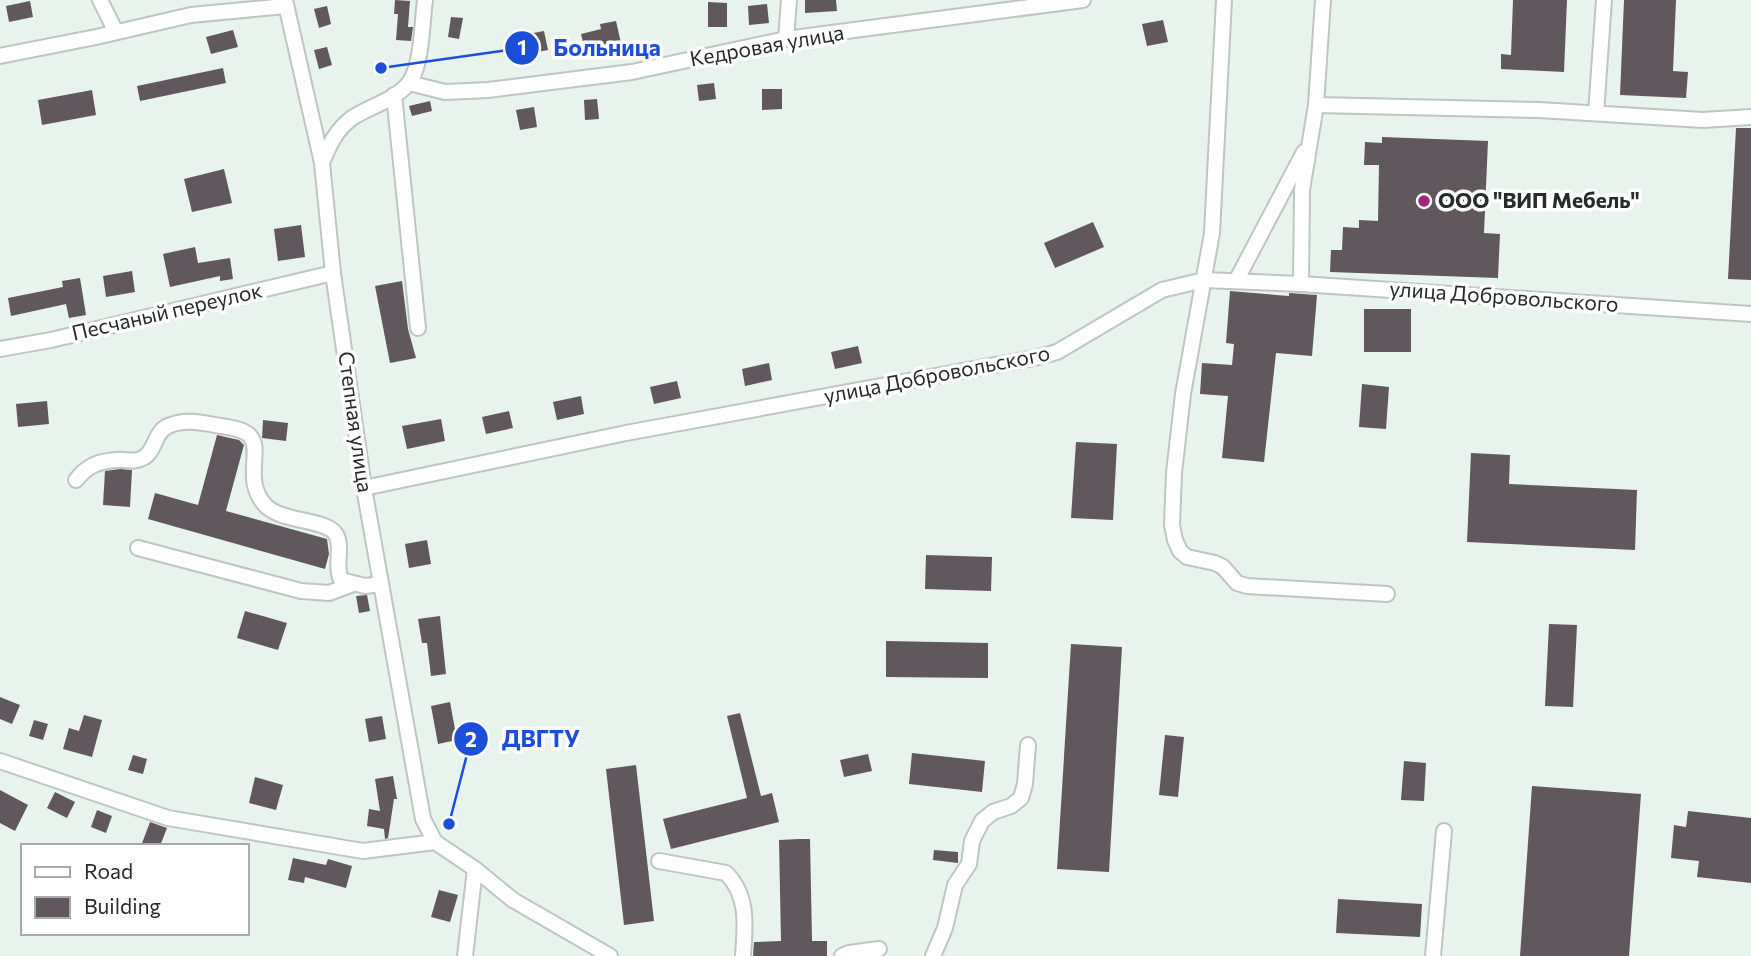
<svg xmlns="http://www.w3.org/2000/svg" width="1751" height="956" font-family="Commissioner,sans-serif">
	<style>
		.building { fill: #60585c }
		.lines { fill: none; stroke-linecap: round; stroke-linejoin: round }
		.minor-casing { stroke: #bdc6c1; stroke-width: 18 }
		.minor { stroke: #fff; stroke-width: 14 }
		.poi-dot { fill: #a62676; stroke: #fff; stroke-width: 2.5 }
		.labels { text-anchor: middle; stroke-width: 7; stroke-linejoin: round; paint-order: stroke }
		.street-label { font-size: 21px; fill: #282b29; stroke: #fff }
		.poi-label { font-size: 21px; font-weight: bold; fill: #282b29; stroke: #fff; text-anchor: start }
		.leader { fill: none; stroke: #1d4ed8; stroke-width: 2.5 }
		.callout-dot { fill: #1d4ed8; stroke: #fff; stroke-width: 2.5 }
		.mark-label { font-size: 21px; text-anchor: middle; font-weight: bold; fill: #fff }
		.callout-label { font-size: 23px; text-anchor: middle; font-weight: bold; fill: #1d4ed8; stroke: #fff; stroke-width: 7; stroke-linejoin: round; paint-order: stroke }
	</style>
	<rect width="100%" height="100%" fill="#e9f3ed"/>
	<g class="building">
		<path d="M395,0L410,1L408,27H413L411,41L396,40L398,14H394Z"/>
		<path d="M805,0H836L837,11L805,13Z"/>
		<path d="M1513,0H1567L1564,72L1501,69V54L1511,55Z"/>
		<path d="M1624,0H1676L1673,71L1688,72L1686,98L1620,95Z"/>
		<path d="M30,1L33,17L9,22L6,6Z"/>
		<path d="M708,2L727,3V27H708Z"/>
		<path d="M767,4L769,23L749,25L748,6Z"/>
		<path d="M327,6L331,24L319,28L314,9Z"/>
		<path d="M451,17L463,18L459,39L448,37Z"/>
		<path d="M1163,20L1168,42L1147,46L1142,24Z"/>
		<path d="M616,21L621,43L585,50L581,34L601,29L600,24Z"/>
		<path d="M233,30L238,47L211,54L206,37Z"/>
		<path d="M544,31L548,50L532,53L528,34Z"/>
		<path d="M327,47L332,65L319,69L314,50Z"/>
		<path d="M223,68L226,83L140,101L137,86Z"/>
		<path d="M714,83L716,99L699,101L697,85Z"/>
		<path d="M762,89H782V109L762,110Z"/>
		<path d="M92,90L96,115L42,125L38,100Z"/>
		<path d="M597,99L599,119L585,120L584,100Z"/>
		<path d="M430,101L432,111L412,116L409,106Z"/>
		<path d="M534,107L537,127L520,130L516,110Z"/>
		<path d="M1736,128H1751V280L1728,279Z"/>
		<path d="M1382,137L1488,141L1484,233L1500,234L1498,278L1330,272L1331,250H1342L1343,227L1359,228V220L1378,221L1379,165H1364L1365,142L1382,143Z"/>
		<path d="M224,169L232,203L192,212L184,179Z"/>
		<path d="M1093,222L1104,247L1055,268L1044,243Z"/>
		<path d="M301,225L305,257L278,261L274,229Z"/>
		<path d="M195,247L198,263L230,258L233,279L220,281V276L170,287L163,254Z"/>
		<path d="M132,271L135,292L106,297L103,276Z"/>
		<path d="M80,278L86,315L69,318L66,304L11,316L8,298L63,287L62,281Z"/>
		<path d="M402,281L408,329L416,358L390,363L375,286Z"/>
		<path d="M1230,291L1289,296V293L1317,295L1312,356L1276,353L1264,462L1222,458L1228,396L1200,394L1202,363L1232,365L1234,344L1226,343Z"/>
		<rect x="1364" y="309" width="47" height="43"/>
		<path d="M858,346L862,363L835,369L831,352Z"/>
		<path d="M769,363L772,380L745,386L742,369Z"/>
		<path d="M677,381L681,398L654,404L650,387Z"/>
		<path d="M1362,384L1389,387L1386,429L1359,427Z"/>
		<path d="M581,396L584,414L557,420L553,402Z"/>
		<path d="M47,401L49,424L18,427L16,404Z"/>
		<path d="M509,411L513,428L486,434L482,417Z"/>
		<path d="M441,419L445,441L407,449L402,426Z"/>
		<path d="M263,420L288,423L286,441L262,438Z"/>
		<path d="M217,435L239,440L244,445L226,511L327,539L329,554L325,569L148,519L155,493L198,505Z"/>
		<path d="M1076,442L1117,444L1113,520L1071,518Z"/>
		<path d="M1471,453L1510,455L1509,484L1637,490L1635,550L1467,542Z"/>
		<path d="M120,469L132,470L130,507L103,505L105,471Z"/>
		<path d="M427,540L431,564L409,568L405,544Z"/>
		<path d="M926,555L992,557L991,591L925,589Z"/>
		<path d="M367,595L370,611L359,613L356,596Z"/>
		<path d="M245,611L287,623L278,650L237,638Z"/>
		<path d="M440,616L446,674L431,676L427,643H422L418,619Z"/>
		<path d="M1549,624L1577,625L1573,707L1545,706Z"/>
		<path d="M886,641L988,643V678L886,677Z"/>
		<path d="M1071,644L1122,647L1109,872L1057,869Z"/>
		<path d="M0,697L20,705L12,724L0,719Z"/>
		<path d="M450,702L457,740L438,744L431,706Z"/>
		<path d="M740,713L761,796L772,793L779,822L671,849L663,819L747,798L727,716Z"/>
		<path d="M84,715L102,720L92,757L63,749L69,728L79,731Z"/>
		<path d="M382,716L386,739L369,742L365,719Z"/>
		<path d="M34,720L48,724L43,740L29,736Z"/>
		<path d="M1165,735L1184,737L1178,797L1159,795Z"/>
		<path d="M912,753L985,761L982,792L909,784Z"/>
		<path d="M868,754L872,771L844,777L840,760Z"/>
		<path d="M133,755L147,759L143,774L128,770Z"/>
		<path d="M1404,761L1426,763L1424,801L1401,800Z"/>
		<path d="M636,765L654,921L624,925L606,769Z"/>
		<path d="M393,776L397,799H394L388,838L385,839L384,829L367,826L369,809L380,811L375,779Z"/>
		<path d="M255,777L283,785L276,810L249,803Z"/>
		<path d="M1532,786L1641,794L1629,956H1520Z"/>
		<path d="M0,790L28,805L15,831L0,823Z"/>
		<path d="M55,792L75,802L67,818L47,808Z"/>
		<path d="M97,810L112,816L106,833L91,827Z"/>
		<path d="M1688,811L1751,818V883L1697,877L1699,861L1671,858L1674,825L1686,827Z"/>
		<path d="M150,822L167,828L160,846H141Z"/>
		<path d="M799,839H810L812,941H827V956H753L754,942L781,941L779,840Z"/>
		<path d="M934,850L958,852V863L933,860Z"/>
		<path d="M293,858L326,865L328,859L352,866L346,888L305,877L304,883L288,880Z"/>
		<path d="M439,890L458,895L450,922L431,917Z"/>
		<path d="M1338,899L1422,904L1420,937L1336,933Z"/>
	</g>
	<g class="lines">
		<g class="minor-casing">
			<g id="minor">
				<path d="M100,0L116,32"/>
				<path d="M285,0L322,163L333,273L364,488L423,819L435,842L475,869L513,900L610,956"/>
				<path d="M1224,0L1212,233L1183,394L1174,473L1172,525L1175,540L1180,551L1187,557L1215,563L1223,567L1237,583L1247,586L1387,594"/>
				<path d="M786,39L789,0"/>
				<path d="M0,56L96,37L191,15L286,6"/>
				<path d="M409,83L445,92L488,90L632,72L786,39L1083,0"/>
				<path d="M394,95L418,328"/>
				<path d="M1316,105L1539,110L1703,120L1751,117"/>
				<path d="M1596,113L1604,0"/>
				<path d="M322,163C329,145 336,130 352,118C370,106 399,99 411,80C422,61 422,23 425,0"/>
				<path d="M1236,281L1304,152"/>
				<path d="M1301,284L1302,190L1316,105L1323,0"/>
				<path d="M0,349L51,340L333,273"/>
				<path d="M76,480C87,466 98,461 117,460C126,459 134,463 143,458C156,451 154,432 168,426C183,419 199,422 215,425C225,427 243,428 250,436C263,450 242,481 266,506C282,522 324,519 335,533C344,545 334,566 341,580L365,586L381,584"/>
				<path d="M364,488L626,433L1039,357L1057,352L1162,290L1204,280L1301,284L1751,314"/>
				<path d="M138,548L301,591L329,593L353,584"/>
				<path d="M0,761L168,818L363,851L435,842"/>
				<path d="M659,861L726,873C749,896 745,926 743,956"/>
				<path d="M465,956L475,869"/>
				<path d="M842,956L849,953L879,949"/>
				<path d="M933,956L945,928L955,885L969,864L972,841L982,821L993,812L1011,806L1021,798L1025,784L1028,745"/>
				<path d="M1433,956L1444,831"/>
			</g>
		</g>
		<use href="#minor" class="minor"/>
	</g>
	<circle class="poi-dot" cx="1424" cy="201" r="7"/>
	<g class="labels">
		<g class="street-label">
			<text transform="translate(767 46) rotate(-10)" y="7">Кедровая улица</text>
			<text transform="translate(1504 297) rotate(4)" y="7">улица Добровольского</text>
			<text transform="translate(167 312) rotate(-13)" y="7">Песчаный переулок</text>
			<text transform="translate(937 375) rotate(-11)" y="7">улица Добровольского</text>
			<text transform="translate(355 422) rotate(82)" y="7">Степная улица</text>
		</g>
		<g class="poi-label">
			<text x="1438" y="208">ООО "ВИП Мебель"</text>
		</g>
	</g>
	<path class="leader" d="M381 68L522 48M449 824L471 739"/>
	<g class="callout-dot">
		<circle cx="381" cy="68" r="7"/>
		<circle cx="449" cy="824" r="7"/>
		<circle cx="522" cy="48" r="18"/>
		<circle cx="471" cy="739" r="18"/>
	</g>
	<g class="mark-label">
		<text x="522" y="55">1</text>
		<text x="471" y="747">2</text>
	</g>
	<g class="callout-label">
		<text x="607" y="56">Больница</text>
		<text x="541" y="747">ДВГТУ</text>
	</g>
	<rect x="21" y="844" width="228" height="91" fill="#ffffff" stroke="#a9aaa9" stroke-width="2"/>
	<rect x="35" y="867" width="35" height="10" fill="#ffffff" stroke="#a9aaa9" stroke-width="2"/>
	<text x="84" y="879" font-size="21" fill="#282b29">Road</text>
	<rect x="35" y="897" width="35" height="21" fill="#60585c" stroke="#a9aaa9" stroke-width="2"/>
	<text x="84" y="914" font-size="21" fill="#282b29">Building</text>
</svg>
